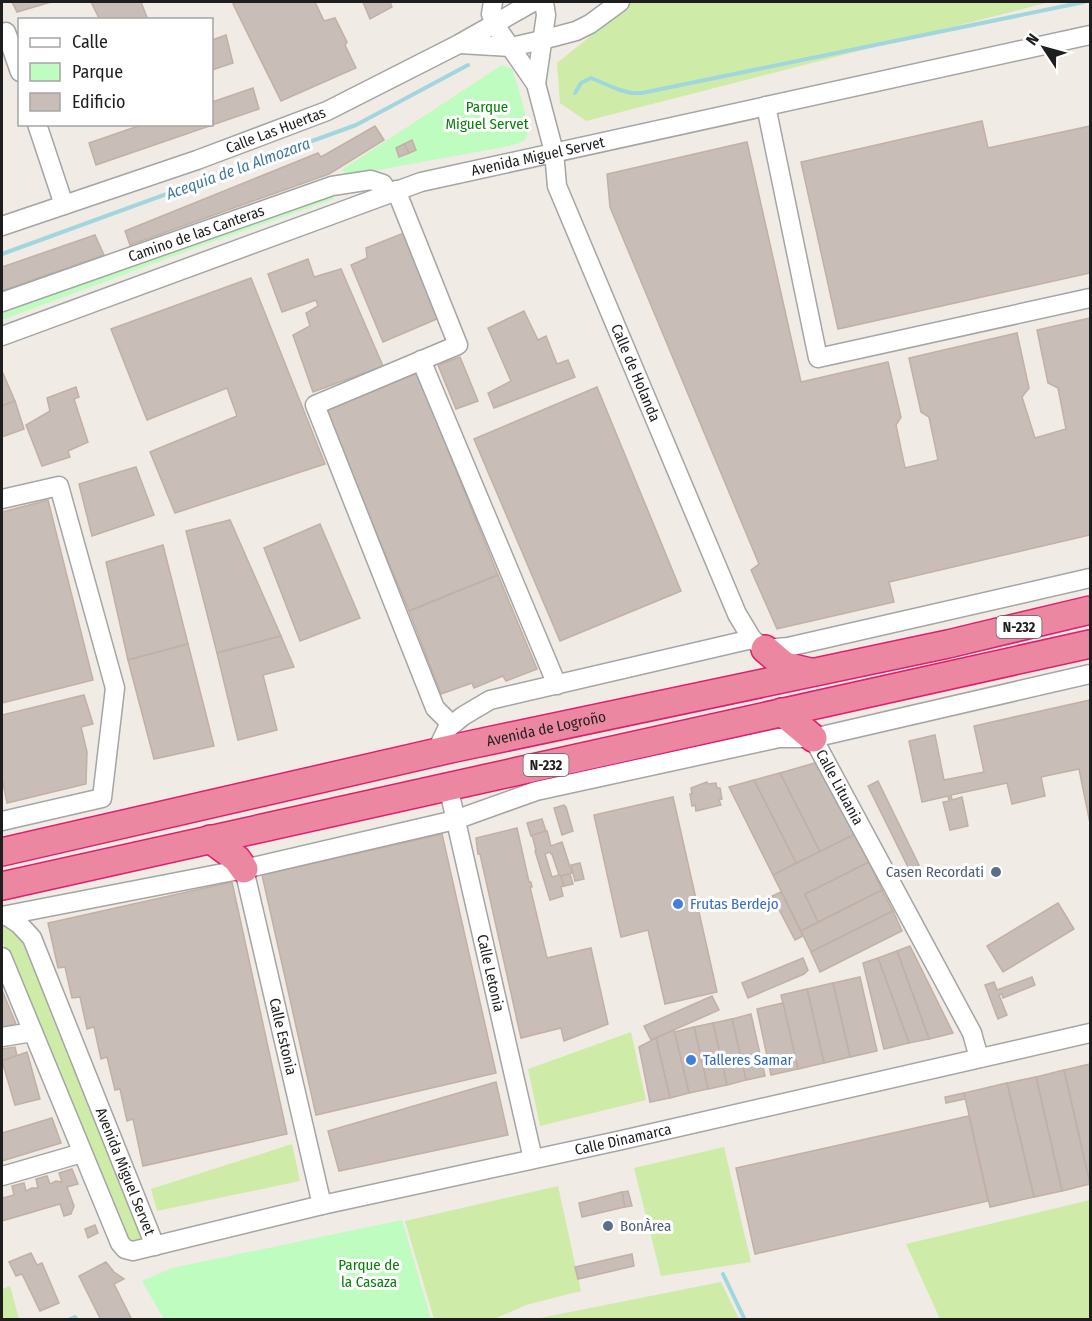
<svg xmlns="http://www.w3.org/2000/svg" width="1092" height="1321" font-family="'Fira Sans Condensed',sans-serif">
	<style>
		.grass { fill: #ceeca7 }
		.park { fill: #befcbf }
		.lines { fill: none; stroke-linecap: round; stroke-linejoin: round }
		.stream { stroke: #a2d6df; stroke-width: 4 }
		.building { fill: #c8bdb7; stroke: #c2b0a5; stroke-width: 1.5; fill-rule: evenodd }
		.minor-casing { stroke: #a5a5a5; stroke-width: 21 }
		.highway-casing { stroke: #e21c6e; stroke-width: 30 }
		.minor { stroke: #fff; stroke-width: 18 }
		.highway { stroke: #eb87a1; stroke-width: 27 }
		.service-dot { fill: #5c6f8a; stroke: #fff; stroke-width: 2 }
		.shop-dot { fill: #3f7fe0; stroke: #fff; stroke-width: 2 }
		.labels { text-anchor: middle; stroke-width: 6; stroke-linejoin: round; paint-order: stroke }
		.shield { fill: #fff; stroke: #626262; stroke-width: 1.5 }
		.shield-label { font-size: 14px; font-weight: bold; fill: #1e1e1e }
		.park-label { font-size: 15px; fill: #068208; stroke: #fff }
		.street-label { font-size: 15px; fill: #1e1e1e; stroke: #fff }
		.service-label { font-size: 15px; fill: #4e5e75; stroke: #fff; text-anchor: end }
		.shop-label { font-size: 15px; fill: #366cbe; stroke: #fff; text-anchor: start }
		.water-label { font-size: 16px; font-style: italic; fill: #4178a2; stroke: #fff }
	</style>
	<rect width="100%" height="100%" fill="#f0ebe4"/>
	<g class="grass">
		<path d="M633,2H1050L586,121L560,103L557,63Z"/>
		<path d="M4,923L18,931L137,1227L140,1238L136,1244H130L125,1239L2,940V925Z"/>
		<path d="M631,1032L646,1100L540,1126L528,1069Z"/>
		<path d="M292,1144L300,1181L157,1211L151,1189Z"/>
		<path d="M724,1147L751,1262L661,1276L634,1168Z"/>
		<path d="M558,1186L581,1291L526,1305L494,1319H434L405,1221Z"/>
		<path d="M1090,1200V1319H940L906,1244Z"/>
		<path d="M721,1282L739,1319H535Z"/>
		<path d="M10,1286L19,1319H2V1289Z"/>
	</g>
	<g class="park">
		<path d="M502,65L512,69C516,80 532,129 526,138C523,143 515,144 509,146L345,176L343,169Z"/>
		<path d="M330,188L334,199L206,244L2,320V305Z"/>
		<path d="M402,1220L431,1319H164L142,1281L172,1268Z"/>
	</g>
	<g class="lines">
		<g class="stream">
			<path d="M575,93L581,83L591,78L617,89L631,93H642L1084,2"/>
			<path d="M2,254L356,125L468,65"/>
			<path d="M723,1274L745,1320"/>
			<path d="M68,1320L75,1317L77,1320"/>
		</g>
	</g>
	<g class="building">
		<path d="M12,2H51L17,12Z"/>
		<path d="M91,2H141L148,20H100Z"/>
		<path d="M238,2H315L324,21L335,18L347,42L345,45L356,68L281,101L233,4Z"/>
		<path d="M363,2H390L392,7L370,19Z"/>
		<path d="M226,35L233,63L212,70V40Z"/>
		<path d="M253,88L259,109L96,165L89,143L144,124H212V102Z"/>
		<path d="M982,121L988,148L1090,126V273L838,329L801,162Z"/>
		<path d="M375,126L384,140L329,174L130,245L125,231L318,153L321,157Z"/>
		<path d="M412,140L416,150L409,153L404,144Z"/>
		<path d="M747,142L801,382L888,362L901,417L896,425L905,468L938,460L929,417L921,412L909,358L1017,333L1029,388L1022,397L1035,438L1066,429L1058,388L1048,383L1037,330L1090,318V535L889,582L894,602L777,629L751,570L759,564L610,207L607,174Z"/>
		<path d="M404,144L409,153L399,157L396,148Z"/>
		<path d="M404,233L439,318L383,342L351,265L367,258L366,248Z"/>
		<path d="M95,235L104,255L2,291V267Z"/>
		<path d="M308,259L314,277L341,269L383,366L313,392L293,335L310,326L306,313L318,306L316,300L282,312L268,274Z"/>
		<path d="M251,278L325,464L175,513L150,452L237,416L227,388L147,420L111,329Z"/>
		<path d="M524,311L538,340L546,336L557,364L568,360L575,377L494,408L488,393L511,381L488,328Z"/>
		<path d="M460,357L478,401L456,409L438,365Z"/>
		<path d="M2,371L15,401L2,406Z"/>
		<path d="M417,373L498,575L409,611L325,411Z"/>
		<path d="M76,387L79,397L74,399L88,442L68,451L70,457L42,466L26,425L50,411L47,398Z"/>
		<path d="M597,387L681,591L560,641L474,439Z"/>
		<path d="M15,401L24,429L2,437V406Z"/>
		<path d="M136,467L154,515L92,536L79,484Z"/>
		<path d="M48,500L93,680L2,703V512Z"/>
		<path d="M230,520L281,636L217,653L186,531Z"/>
		<path d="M320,524L360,618L300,641L264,548Z"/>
		<path d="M163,545L188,644L128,660L106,562Z"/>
		<path d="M498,575L537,669L506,681L503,676L474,688L472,683L441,694L409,611Z"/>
		<path d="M281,636L294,667L263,675L277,730L238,740L217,653Z"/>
		<path d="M188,644L214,746L154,759L128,660Z"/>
		<path d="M84,695L93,724L81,727L87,752L86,784L7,803L2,778V715Z"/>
		<path d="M1090,700V823L1079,769L1041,777L1045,796L1012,804L1007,783L951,795L952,800L962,797L968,826L950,830L943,802L949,801L948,796L922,802L909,741L935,735L944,780L984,772L974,726Z"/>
		<path d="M818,762L855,834L820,852L780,773Z"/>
		<path d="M780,773L820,852L796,863L754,780Z"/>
		<path d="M754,780L796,863L773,875L729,787Z"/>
		<path d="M878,781L919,865L909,869L868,786Z"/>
		<path d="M707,782L708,784L716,783L717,788H720L722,799L719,800L721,805L696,811L695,805L692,806L690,794H692L691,788Z"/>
		<path d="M673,797L717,992L665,1004L648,930L621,937L594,815Z"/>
		<path d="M564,805L566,807L573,831L562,835L554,808Z"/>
		<path d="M542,819L546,831L531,836L527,823Z"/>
		<path d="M517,828L529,882H531L532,887H530L547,958L591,948L608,1024L564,1041L561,1028L521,1038L480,854H478L476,838Z"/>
		<path d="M547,831L551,846L562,842L572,873L561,876L564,886L561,887L563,896L550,900L535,851L536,850L532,835ZM550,852L551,854H552L559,875L552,877L545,854Z"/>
		<path d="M442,834L496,1073L316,1115L262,875Z"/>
		<path d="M855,834L869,862L805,894L818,922L801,931L773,875Z"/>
		<path d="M869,862L882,890L818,922L805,894Z"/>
		<path d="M580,863L584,879L575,881L571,865Z"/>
		<path d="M570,874L573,884L564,886L561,876Z"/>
		<path d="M232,882L287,1134L143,1166L133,1119L127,1121L120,1089L115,1090L107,1057L101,1059L94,1027L87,1029L80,997L72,998L65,967L58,968L48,923Z"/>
		<path d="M882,890L893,911L811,952L801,931Z"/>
		<path d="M781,892L803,936L795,940L772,896Z"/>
		<path d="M1058,903L1074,929L1003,972L987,946Z"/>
		<path d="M893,911L902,931L820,972L811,952Z"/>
		<path d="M910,946L953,1033L929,1039L897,951Z"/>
		<path d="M897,951L929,1039L909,1043L878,958Z"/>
		<path d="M803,958L808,970L804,974L748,998L742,983Z"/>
		<path d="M878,958L909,1043L884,1049L863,963Z"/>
		<path d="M860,977L877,1051L850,1057L833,983Z"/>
		<path d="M1032,977L1035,985L1003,998L1002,994L999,995L1007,1015L998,1019L985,985L994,982L997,990Z"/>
		<path d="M833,983L850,1057L824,1063L807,989Z"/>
		<path d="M807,989L824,1063L798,1069L781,995Z"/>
		<path d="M2,990L16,1024L2,1027Z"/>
		<path d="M712,996L719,1010L651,1040L644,1026Z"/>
		<path d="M783,1003L798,1069L771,1075L757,1009Z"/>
		<path d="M751,1014L765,1076L746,1080L732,1019Z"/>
		<path d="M732,1019L746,1080L727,1085L713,1023Z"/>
		<path d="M713,1023L727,1085L708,1089L694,1027Z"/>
		<path d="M694,1027L708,1089L689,1093L674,1032Z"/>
		<path d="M674,1030L689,1093L670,1098L656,1038Z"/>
		<path d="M656,1038L670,1098L650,1102L639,1047Z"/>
		<path d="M15,1047L17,1056L2,1061V1049Z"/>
		<path d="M27,1052L40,1099L15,1105L2,1061Z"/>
		<path d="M1090,1064V1184L1064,1070Z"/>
		<path d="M1064,1070L1090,1184L1062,1191L1036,1077Z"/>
		<path d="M1036,1077L1062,1191L1034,1197L1007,1083Z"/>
		<path d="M496,1082L508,1135L339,1171L328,1131Z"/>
		<path d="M1007,1083L1034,1197L990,1207L964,1093Z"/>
		<path d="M964,1093L965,1099L946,1103L945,1097Z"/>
		<path d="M969,1116L988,1201L755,1254L736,1168Z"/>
		<path d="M52,1118L61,1143L2,1161V1133Z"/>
		<path d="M72,1169L78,1184L67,1187L74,1206L71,1214L64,1216L60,1204L2,1221V1194L3,1198L14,1195L12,1186L24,1183L26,1191L32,1188H38L36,1179L47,1176L50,1184L56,1181L62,1182L59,1173Z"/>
		<path d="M628,1191L632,1206L625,1207L622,1192Z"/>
		<path d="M622,1192L625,1207L582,1217L579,1203Z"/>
		<path d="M95,1225L98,1233L88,1238L85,1229Z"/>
		<path d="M31,1253L37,1265L42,1263L59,1303L40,1311L22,1274L16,1276L9,1262Z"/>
		<path d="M632,1254L634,1266L578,1279L575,1267Z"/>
		<path d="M106,1262L114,1272L124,1279L114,1284L132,1320H101L79,1276Z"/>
	</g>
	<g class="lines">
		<g class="minor-casing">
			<g id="minor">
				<path d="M493,2L491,14L495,25L536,84"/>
				<path id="s1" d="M544,2L546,15L536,84L554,152L557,186L737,614L752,639L765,649L788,647L1090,578"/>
				<path d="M6,32L20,72"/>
				<path d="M460,44L511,47L542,40L576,31L590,24L620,2"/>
				<path d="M766,106L818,358L1090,298"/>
				<path d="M37,124L64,205"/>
				<path d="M396,190L458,345L315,405L435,708L452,725"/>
				<path id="s2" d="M2,226L197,160L327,111L459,44L533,2"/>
				<path id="s3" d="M2,302L332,186L371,180L383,184L388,193"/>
				<path id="s4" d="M2,336L421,182L1090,35"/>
				<path d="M421,360L557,685"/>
				<path d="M2,499L59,486L115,688L102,798L2,821"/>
				<path id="s5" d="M813,738L972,1033L979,1058"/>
				<path d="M436,752L447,729L463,716L490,700L752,639"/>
				<path id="s6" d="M448,786L533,1159"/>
				<path id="s7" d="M244,869L322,1205"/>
				<path d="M2,916L244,869L455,820L536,791L779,738H813L1090,674"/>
				<path id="s8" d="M7,916L19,924L32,938L155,1246"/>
				<path id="s9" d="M2,957L120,1243L125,1249L133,1251L322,1205L622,1140L1090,1033"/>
				<path d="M2,1037L33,1032"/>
				<path d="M2,1176L82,1153"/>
			</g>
		</g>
		<g class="highway-casing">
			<g id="highway">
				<path d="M765,649L785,666L810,672"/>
				<path d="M782,712L813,738"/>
				<path d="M210,839L237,859L244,869"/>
				<path id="s10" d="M2,852L455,748L948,644L1090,610"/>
				<path d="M2,886L1090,644"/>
			</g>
		</g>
		<use href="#minor" class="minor"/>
		<use href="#highway" class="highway"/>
	</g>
	<g class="service-dot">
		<circle cx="996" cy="872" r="6"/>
		<circle cx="608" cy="1226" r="6"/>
	</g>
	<g class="shop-dot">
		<circle cx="678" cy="904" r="6"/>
		<circle cx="691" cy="1060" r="6"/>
	</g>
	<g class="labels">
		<g class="shield">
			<rect x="996.5" y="616" width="45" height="22" rx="4.5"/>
			<rect x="523.5" y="754" width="45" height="22" rx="4.5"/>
		</g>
		<g class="shield-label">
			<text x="1019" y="632">N-232</text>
			<text x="546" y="770">N-232</text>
		</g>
		<g class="park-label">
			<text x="487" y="112">Parque<tspan x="487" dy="17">Miguel Servet</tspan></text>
			<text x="369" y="1270">Parque de<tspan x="369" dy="17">la Casaza</tspan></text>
		</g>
		<g class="street-label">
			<text dy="5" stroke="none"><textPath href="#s2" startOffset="290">Calle Las Huertas</textPath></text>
			<text dy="5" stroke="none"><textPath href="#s4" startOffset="566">Avenida Miguel Servet</textPath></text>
			<text dy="5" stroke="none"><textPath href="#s3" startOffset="206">Camino de las Canteras</textPath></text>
			<text dy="5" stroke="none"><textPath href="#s1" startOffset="390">Calle de Holanda</textPath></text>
			<text dy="5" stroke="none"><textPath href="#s10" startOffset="558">Avenida de Logroño</textPath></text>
			<text dy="5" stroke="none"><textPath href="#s5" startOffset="56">Calle Lituania</textPath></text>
			<text dy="5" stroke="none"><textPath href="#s6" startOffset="192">Calle Letonia</textPath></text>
			<text dy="5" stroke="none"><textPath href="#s7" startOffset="172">Calle Estonia</textPath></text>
			<text dy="5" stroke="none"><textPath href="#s9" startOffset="828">Calle Dinamarca</textPath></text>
			<text dy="5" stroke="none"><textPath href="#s8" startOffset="285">Avenida Miguel Servet</textPath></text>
		</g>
		<g class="service-label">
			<text x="984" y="877">Casen Recordati</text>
			<text x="620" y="1231" text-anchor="start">BonÀrea</text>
		</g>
		<g class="shop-label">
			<text x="690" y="909">Frutas Berdejo</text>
			<text x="703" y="1065">Talleres Samar</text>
		</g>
		<g class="water-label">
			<text transform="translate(238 168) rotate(-20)" y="6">Acequia de la Almozara</text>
		</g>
	</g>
	<rect width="1092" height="1321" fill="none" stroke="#1e1e1e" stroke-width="6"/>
	<rect x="18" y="18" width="195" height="108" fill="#ffffff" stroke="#a5a5a5" stroke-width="1.5"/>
	<rect x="30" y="38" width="30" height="9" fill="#ffffff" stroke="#a5a5a5" stroke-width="1.5"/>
	<text x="72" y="48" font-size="18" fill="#1e1e1e">Calle</text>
	<rect x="30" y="63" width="30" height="18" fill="#befcbf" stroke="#a5a5a5" stroke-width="1.5"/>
	<text x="72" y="78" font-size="18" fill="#1e1e1e">Parque</text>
	<rect x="30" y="93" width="30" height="18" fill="#c8bdb7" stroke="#a5a5a5" stroke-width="1.5"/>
	<text x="72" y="108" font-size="18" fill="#1e1e1e">Edificio</text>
	<g transform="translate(1044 48) rotate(306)" stroke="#ffffff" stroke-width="4.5" paint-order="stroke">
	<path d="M0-4.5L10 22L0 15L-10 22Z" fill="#1e1e1e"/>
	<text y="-9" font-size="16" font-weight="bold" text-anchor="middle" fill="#1e1e1e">N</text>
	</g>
</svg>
